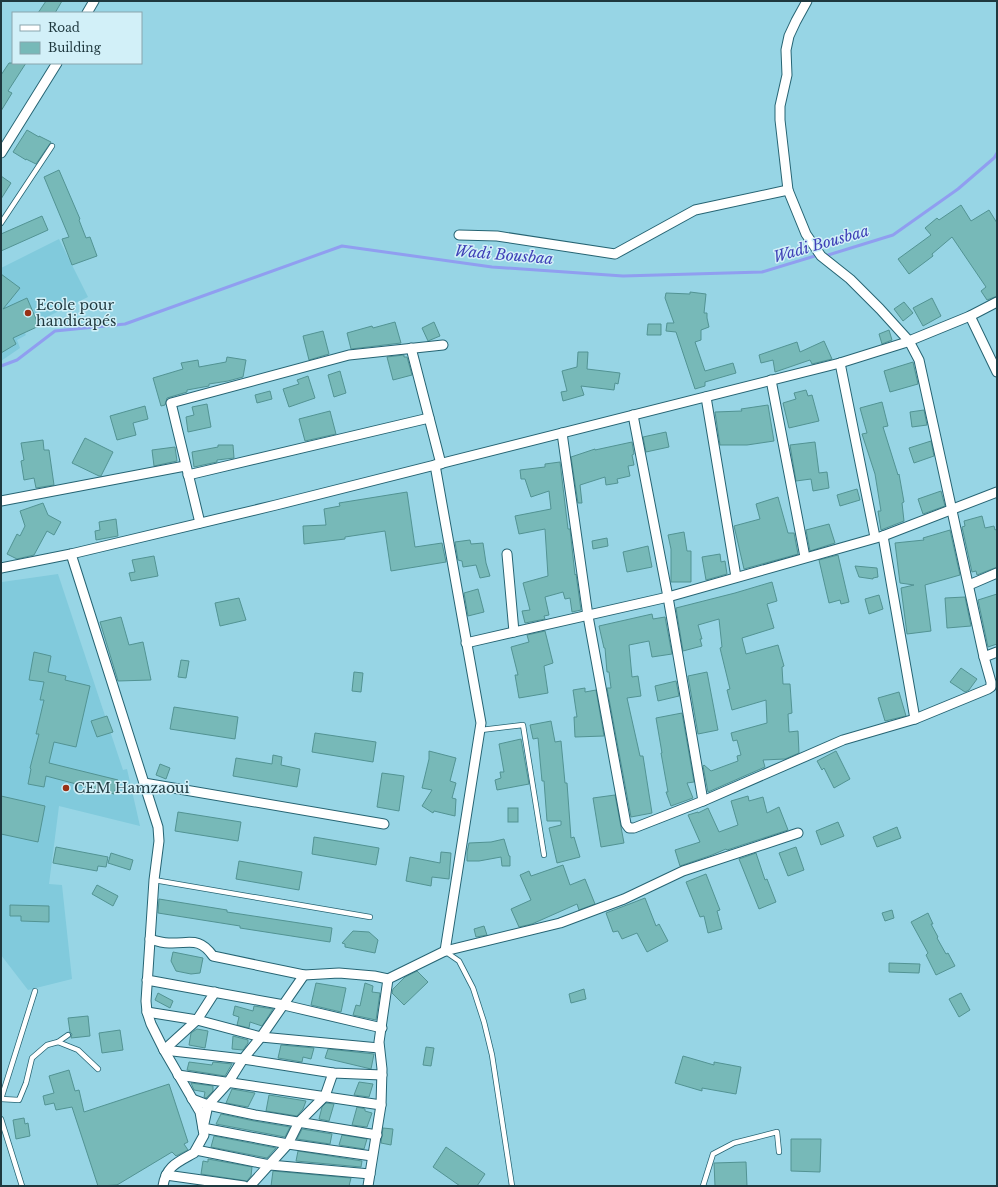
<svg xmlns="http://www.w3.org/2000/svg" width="998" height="1187" font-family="'Libre Baskerville',serif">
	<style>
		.built { fill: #81cadc }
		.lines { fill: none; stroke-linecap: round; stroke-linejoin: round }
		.stream { stroke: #909ef0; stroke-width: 3 }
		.building { fill: #77b9b8; stroke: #529393 }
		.lane-casing { stroke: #266473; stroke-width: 6 }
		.street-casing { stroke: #266473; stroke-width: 11 }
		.lane { stroke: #fff; stroke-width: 4.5 }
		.street { stroke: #fff; stroke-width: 9 }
		.poi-dot { fill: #993115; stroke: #d2f0f8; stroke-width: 1.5 }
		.labels { text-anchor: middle; stroke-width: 3; stroke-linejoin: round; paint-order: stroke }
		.poi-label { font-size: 14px; fill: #1f383e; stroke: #d2f0f8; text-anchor: start }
		.water-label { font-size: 15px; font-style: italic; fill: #3f41b7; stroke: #d2f0f8 }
	</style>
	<rect width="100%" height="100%" fill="#97d5e5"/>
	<g class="built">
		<path d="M59,239L88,297L22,329L26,335L17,340L20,348L1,361V268Z"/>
		<path d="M58,574L123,770L127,769L140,826L59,806L49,884L62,885L72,979L28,990L1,955V583L2,582Z"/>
	</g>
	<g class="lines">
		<g class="stream">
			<path d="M825,256L893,235L958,189L994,158L997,153"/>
			<path d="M1,366L17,360L55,331L125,324L342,246L492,267L623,276L762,272L818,255"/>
		</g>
	</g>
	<g class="building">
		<path d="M46,1H62L55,13H38Z"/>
		<path d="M9,63H26L8,91L12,93L1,111V75Z"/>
		<path d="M27,130L39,137V136L51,142L36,164L26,159V160L13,152Z"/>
		<path d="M59,170L80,219L79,220L86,238L90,237L97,256L72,265L62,239L69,237L44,177Z"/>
		<path d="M1,176L11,183L1,199Z"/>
		<path d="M961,205L971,221L989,210L997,223V296L987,300L981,291L986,287L952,237L932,254L933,256L909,274L898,259L931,235L925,228L937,218L939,220Z"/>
		<path d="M42,216L48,230L1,251V234Z"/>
		<path d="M1,274L20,288L3,309L27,298L39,326L13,338L16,344L1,353Z"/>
		<path d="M690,292L706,294L704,313H707V318L709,327L701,330V340L695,342L705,371L733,363L736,373L705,382V386L695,389L676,332L666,331L667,323H674L665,298L666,293L690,294Z"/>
		<path d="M932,298L941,316L923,326L913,308Z"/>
		<path d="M904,302L913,313L903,321L894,309Z"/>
		<path d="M395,322L401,343L351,349L347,333L372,326L373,328Z"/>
		<path d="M434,322L440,336L428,341L422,328Z"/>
		<path d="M648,324H661V335H647Z"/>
		<path d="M889,330L892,340L882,344L879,334Z"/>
		<path d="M323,331L329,354L309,360L303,336Z"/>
		<path d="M824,341L832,359L812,364L810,360L775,372L773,360L761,363L759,355L797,342L800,352Z"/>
		<path d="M578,352H588L587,369L620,373L618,384L615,383L614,390L581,386L584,395L563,401L561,392L567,391L562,371L577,367Z"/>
		<path d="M404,355V357H407L412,375L393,380L387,357Z"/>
		<path d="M227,357L246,360L243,377L228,381L209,384V386L187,390V392L167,398L165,405L161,406L153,378L183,369L181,363L198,360L199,367L226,362Z"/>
		<path d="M913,362L918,384L890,392L884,371Z"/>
		<path d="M340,371L346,393L334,397L328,375Z"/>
		<path d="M308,376L315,398L289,407L283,389L299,384L297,380Z"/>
		<path d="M806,390L808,396L812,395L819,421L789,428L783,403L796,399L794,393Z"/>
		<path d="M270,391L272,399L257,403L255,395Z"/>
		<path d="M882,402L888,426L883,427L898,475L899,474L904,502L902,503L904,521L881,530L878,511H881L875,474L862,434L867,433L860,408Z"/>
		<path d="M207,404L211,427L188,432L186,417L194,415L192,407Z"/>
		<path d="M768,405L774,441L747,445H720L715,412L742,411L741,409Z"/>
		<path d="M145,406L148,419L133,423L136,435L117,440L110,416Z"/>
		<path d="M924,410L927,425L912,427L910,412Z"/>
		<path d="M330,411L336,434L305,441L299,419Z"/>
		<path d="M666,432L669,447L646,452L643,437Z"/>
		<path d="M85,438L113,452L101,476H99L72,463Z"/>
		<path d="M43,440L44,450H49L54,485L36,488L34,478L24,480L21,461L24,460L21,443Z"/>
		<path d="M931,441L934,456L914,463L909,448Z"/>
		<path d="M632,442L634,454L632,455L634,465L628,466L630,476L617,479L618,483L606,485L605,477L580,485L582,503H578L571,457L595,449V450Z"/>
		<path d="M815,442L819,473L827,472L829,488L813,491L811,479L796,481L790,445Z"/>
		<path d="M218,445H233L234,458L217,460V462L194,467L192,452L218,447Z"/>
		<path d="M175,447L177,461L154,466L152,450Z"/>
		<path d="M560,462L568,529H570L575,575L576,574L581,610L572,612L570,598L565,599L563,592L545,597L549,615L544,616L545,619L525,623L522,611L530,610L523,583L548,576L545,529L519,534L515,516L551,509L549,491L531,497L525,479H521L520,470L545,467V464Z"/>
		<path d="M857,489L860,500L840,506L837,495Z"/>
		<path d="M941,491L945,506L923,514L918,499Z"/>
		<path d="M407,492L415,547L442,543L446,562L391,571L385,531L345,537V539L304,544L303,526L326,525L324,509L340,506L339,503Z"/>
		<path d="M778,497L788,533H794L798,554L744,569L734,526L760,519L756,504Z"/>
		<path d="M43,503L48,515L61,522L54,535L47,531L34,555L17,559L7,554L17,534L20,536L25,526L20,511Z"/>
		<path d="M982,516L985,528L994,526L995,530L997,529V567L977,575L976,571L972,572L962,527L965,526L964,521Z"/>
		<path d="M116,519L118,536L96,540L95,531L100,530L99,522Z"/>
		<path d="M829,524L835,543L810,551L806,530Z"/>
		<path d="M950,530L960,575L925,585L931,631L907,634L901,588L914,585L900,583L895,543L924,540L923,538Z"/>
		<path d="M684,532L687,551H691V582H671V549L668,535Z"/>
		<path d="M607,538L608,546L593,549L592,541Z"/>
		<path d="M470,540L471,544L483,543L486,563L490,576L480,578L476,565L463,567L462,561L458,560L455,542Z"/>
		<path d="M648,546L652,567L627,572L623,552Z"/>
		<path d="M720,554L721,562L725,561L727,574L706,580L702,557Z"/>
		<path d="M838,555L849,602L841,604L840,600L829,603L819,560Z"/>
		<path d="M154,556L158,576L131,581L129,573L135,572L132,560Z"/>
		<path d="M855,566L877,568L878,577L873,578V579L859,577Z"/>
		<path d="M772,582L777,601L767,604L774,628L742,638L746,654L778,645L784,666L782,667L783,684H790L792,713L788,714L789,732L798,731L799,753L785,759L763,760L765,767L708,792L703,766L704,765L711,771L738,761L737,756L741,755L737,740L733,741L731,733L767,723L766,700L732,710L727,690L730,689L720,648L722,647L719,619L698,625L702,639H700L702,646L683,651L676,608L735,593Z"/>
		<path d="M478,589L484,612L468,616L464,593Z"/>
		<path d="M997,594V644L988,647L978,600Z"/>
		<path d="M879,595L883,609L869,614L865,599Z"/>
		<path d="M965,597L971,626L947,628L945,598Z"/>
		<path d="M239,598L246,620L220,626L215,603Z"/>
		<path d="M652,614L653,619L665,617L672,654L652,657L649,641L629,645L632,677L638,676L641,696L627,698L640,756H643L652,813L631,817L607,688H611L609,672H607L605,648H604L599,626Z"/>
		<path d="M121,617L129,645L143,642L151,680L118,681L100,622Z"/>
		<path d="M545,631L553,663L544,666L548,693L519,698L515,675H518L511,647L529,642L527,635Z"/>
		<path d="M34,652L51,656L48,672L66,676L65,680L90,686L76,747L54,742L49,763L118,780L114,794L46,776L44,787L28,784L31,769L30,768L39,734H36L44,700H40L44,682L29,680Z"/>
		<path d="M181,660L189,661L186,678L178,677Z"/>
		<path d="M961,668L977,679L969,690L965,692L950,682Z"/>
		<path d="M354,672L363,673L361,692L352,691Z"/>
		<path d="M707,672L718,730L698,734L688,676Z"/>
		<path d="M676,681L679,696L658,701L655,686Z"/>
		<path d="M585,688V692L596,690L604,736L575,737L574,717H577L573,690Z"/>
		<path d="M899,692L906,716L885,721L878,698Z"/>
		<path d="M174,707L238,717L235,739L170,729Z"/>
		<path d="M682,713L694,782L687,783L693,798L671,806L666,792H668L661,753H662L656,718Z"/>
		<path d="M107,716L113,732L97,737L91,721Z"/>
		<path d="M551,721L555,742L561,741L565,783H567L571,838L574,837L580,857L557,863L549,828L561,825V821H547L544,781H542L538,738L533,739L530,725Z"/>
		<path d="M315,733L376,742L373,762L312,752Z"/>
		<path d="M521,739L529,784L497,790L495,780L501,778L500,772H504L499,744Z"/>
		<path d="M429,751L456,758L450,781L456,783L452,798L456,799L455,816L434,811L433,813L422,806L432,790L422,788L429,759Z"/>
		<path d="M836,751L850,779L834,788L824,768L822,770L817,761Z"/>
		<path d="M273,755L282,757L281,765L300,769L297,787L233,776L236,758L272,764Z"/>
		<path d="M160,764L170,768L166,779L156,775Z"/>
		<path d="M382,773L404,776L399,811L377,807Z"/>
		<path d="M615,795L624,843L601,847L593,798Z"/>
		<path d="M1,796L45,806L38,842L1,834Z"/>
		<path d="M748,796L749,801L763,797L767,813L779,807L788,830L727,850L726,849L712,855L680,866L675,850L700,842L688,815L698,812V813L708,808L719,832L738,825L731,801Z"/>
		<rect x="508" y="808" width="10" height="14"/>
		<path d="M178,812L241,822L238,841L175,831Z"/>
		<path d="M838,822L844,836L821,845L816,831Z"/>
		<path d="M897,827L901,838L877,847L873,837Z"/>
		<path d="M314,837L379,848L376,865L312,854Z"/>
		<path d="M504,839L509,856H510V866H502L501,857L479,861H467V852L469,843L491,842Z"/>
		<path d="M56,847L108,857L106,867L98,866L97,871L53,863Z"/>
		<path d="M796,847L804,870L788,876L779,853Z"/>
		<path d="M441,852L451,853L449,879L432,877L431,886L406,881L410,857L440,863Z"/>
		<path d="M111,853L133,860L130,870L108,863Z"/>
		<path d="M756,853L765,880L767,879L776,902L759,909L739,859Z"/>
		<path d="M239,861L302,872L299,890L236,879Z"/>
		<path d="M563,865L570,885L585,879L595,904L579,910L577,904L532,924L519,927L511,909L531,900L520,875L529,871L531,876Z"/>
		<path d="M706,874L720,910L717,911L722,929L708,933L704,916L700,917L686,882Z"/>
		<path d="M97,885L118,896L113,906L92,894Z"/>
		<path d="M645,898L656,926L659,924L668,941L647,952L637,933L622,939L618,931L613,932L606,913Z"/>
		<path d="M159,899L227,910V912L332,928L330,942L240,928V926L158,913Z"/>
		<path d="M10,905L49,906V922L21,921V916H10Z"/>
		<path d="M892,910L894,918L885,921L882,913Z"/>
		<path d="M928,913L933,924H931L938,937L937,938L946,954L948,953L955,966L936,975L926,955L928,953L911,922Z"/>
		<path d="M484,926L487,935L476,937L474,929Z"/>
		<path d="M353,931L369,932L378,940L375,953L345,947V944L342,943Z"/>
		<path d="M173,952L203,958L200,973L191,974L176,971L171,961Z"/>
		<path d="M889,963L920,964L919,973L889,972Z"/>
		<path d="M417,971L428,982L404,1005L392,993L393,989L405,977Z"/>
		<path d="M316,983L346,988L341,1012L311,1005Z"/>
		<path d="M365,983L373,986L372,992L380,993L376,1020L353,1015L356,1005L360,1006Z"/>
		<path d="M584,989L586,999L571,1003L569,994Z"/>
		<path d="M158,993L173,1001L170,1008L155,1000Z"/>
		<path d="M961,993L970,1010L959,1017L949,999Z"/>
		<path d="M235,1006L253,1011L254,1006L273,1009L262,1026L250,1022L249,1028L237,1025L239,1017L233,1015Z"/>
		<path d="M88,1016L90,1036L71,1038L72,1034L70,1032L68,1018Z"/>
		<path d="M197,1029L208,1031L205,1048L189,1045L191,1033Z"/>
		<path d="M120,1030L123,1050L102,1053L99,1033Z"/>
		<path d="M233,1036L248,1040V1043L243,1050L232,1049Z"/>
		<path d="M281,1045L314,1048L311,1059L303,1057L302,1062L278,1058Z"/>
		<path d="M426,1047L434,1048L431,1066L423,1065Z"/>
		<path d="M328,1049L374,1054L371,1069L325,1058Z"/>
		<path d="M683,1056L714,1065V1062L741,1067L736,1094L702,1088V1091L675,1083Z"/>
		<path d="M189,1062L212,1065L213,1062L232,1064L225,1076L187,1070Z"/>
		<path d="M69,1070L75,1091L79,1090L84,1112L169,1084L188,1142L184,1144L188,1150L176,1156L172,1152L117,1185L98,1186L72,1107L56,1110L54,1103L45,1105L43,1096L54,1093L49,1076Z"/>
		<path d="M359,1082L373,1084L369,1097L354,1095Z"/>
		<path d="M191,1083L213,1086V1091L206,1098L204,1097L205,1092L194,1090Z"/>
		<path d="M232,1089L255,1093L248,1107L226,1103Z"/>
		<path d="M269,1095L306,1101L303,1109L297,1116L266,1111Z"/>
		<path d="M326,1103L334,1104L329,1121L319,1119L322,1107Z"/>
		<path d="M357,1107L365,1109V1111L372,1113L367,1127L352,1125Z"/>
		<path d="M221,1114L254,1121L290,1127L285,1137L216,1124Z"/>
		<path d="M24,1118L25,1124L28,1123L30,1136L16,1139L13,1120Z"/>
		<path d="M383,1128L393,1129L391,1145L381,1143Z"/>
		<path d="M302,1129L332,1134L330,1144L297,1139Z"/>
		<path d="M342,1135L367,1139L364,1149L339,1145Z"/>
		<path d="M214,1136L276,1148L267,1158L211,1147Z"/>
		<path d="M791,1139H821L820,1172L791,1171Z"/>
		<path d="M446,1147L485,1174L477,1186H460L433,1167Z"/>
		<path d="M298,1151L362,1161L361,1167L296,1161Z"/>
		<path d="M208,1159L252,1167L251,1176L247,1181L201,1174L203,1161L208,1162Z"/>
		<path d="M746,1162L747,1186H715L714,1163Z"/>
		<path d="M273,1171L351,1178L349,1186H271Z"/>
	</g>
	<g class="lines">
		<g class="lane-casing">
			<g id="lane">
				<path d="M1,223L52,146"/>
				<path d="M481,730L523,725L544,855"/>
				<path d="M154,880L370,917"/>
				<path d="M446,952L459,961L473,988L484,1022L492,1055L512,1186"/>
				<path d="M58,1042L68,1035"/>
				<path d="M1,1099L19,1100L26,1083L32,1058L47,1045L58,1042L78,1050L98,1069"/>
				<path d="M1,1099L35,991"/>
				<path d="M1,1119L22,1186"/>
				<path d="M703,1186L713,1154L734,1143L777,1132L779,1152"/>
			</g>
		</g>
		<g class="street-casing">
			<g id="street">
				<path d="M87,13L94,1"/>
				<path d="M1,153L57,63"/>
				<path d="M459,235L497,236L615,254L695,210L788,190"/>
				<path d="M970,316L997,372"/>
				<path d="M411,348L441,464"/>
				<path d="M840,363L875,537"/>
				<path d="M771,380L805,557"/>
				<path d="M706,397L736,577"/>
				<path d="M633,415L668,597L703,801"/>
				<path d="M562,433L588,616L626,824L629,828H634L703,801L843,740L915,719L988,689L991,687V682L984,657L919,360L909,341L880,309L850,279L821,256L806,234L788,190L780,120V106L787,75L786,50L789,36L796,21L807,1"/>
				<path d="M435,465L481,723L445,951"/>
				<path d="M188,475L429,418"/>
				<path d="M1,501L185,466"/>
				<path d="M200,523L171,403L349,355L443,345"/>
				<path d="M883,536L915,719"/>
				<path d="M71,554L158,827L159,841L154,880L146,1001L147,1012L151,1024L164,1050L200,1112L204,1135L194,1153C178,1162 166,1166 163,1186"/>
				<path d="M507,554L514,632"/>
				<path d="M1,568L71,554L276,505L840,363L904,343L970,316L997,302"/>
				<path d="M969,585L997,573"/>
				<path d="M466,643L668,597L883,536L997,492"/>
				<path d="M984,657L997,652"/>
				<path d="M144,783L384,824"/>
				<path d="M150,939C156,941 163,943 169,943C189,944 199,936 213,956L304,975L339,973L374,976L388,979L445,951L560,923L624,899L683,871L798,833"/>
				<path d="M304,975L261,1037L243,1059L228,1083L208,1105L203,1128L288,1144L372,1156"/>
				<path d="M147,980L284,1005L382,1028"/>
				<path d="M147,1012L197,1020L261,1037L379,1048"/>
				<path d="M164,1050L243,1059L333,1073L382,1075"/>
				<path d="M164,1050L197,1020L215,992"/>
				<path d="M178,1075L381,1105"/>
				<path d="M192,1099L208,1105L255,1115L377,1135"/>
				<path d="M196,1150L270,1165L370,1174"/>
				<path d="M166,1175L244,1186"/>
				<path d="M250,1186L288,1144L299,1122L325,1096L333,1073"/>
				<path d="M368,1186L381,1105L382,1069L379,1042L388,979"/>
			</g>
		</g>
		<use href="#lane" class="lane"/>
		<use href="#street" class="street"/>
	</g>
	<g class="poi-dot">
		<circle cx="28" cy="313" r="4"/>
		<circle cx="66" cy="788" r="4"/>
	</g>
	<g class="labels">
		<g class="poi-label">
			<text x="36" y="310">Ecole pour<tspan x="36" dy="16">handicapés</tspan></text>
			<text x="74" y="793">CEM Hamzaoui</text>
		</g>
		<g class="water-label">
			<text transform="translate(821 244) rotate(-16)" y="5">Wadi Bousbaa</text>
			<text transform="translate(504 255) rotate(5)" y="5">Wadi Bousbaa</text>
		</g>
	</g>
	<rect width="998" height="1187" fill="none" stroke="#1f383e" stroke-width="4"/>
	<rect x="12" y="12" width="130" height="52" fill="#d2f0f8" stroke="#8aa6ae"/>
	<rect x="20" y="25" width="20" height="6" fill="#ffffff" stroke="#8aa6ae"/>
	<text x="48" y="32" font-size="12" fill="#1f383e">Road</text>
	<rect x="20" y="42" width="20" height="12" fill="#77b9b8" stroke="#8aa6ae"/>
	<text x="48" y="52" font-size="12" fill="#1f383e">Building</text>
</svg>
